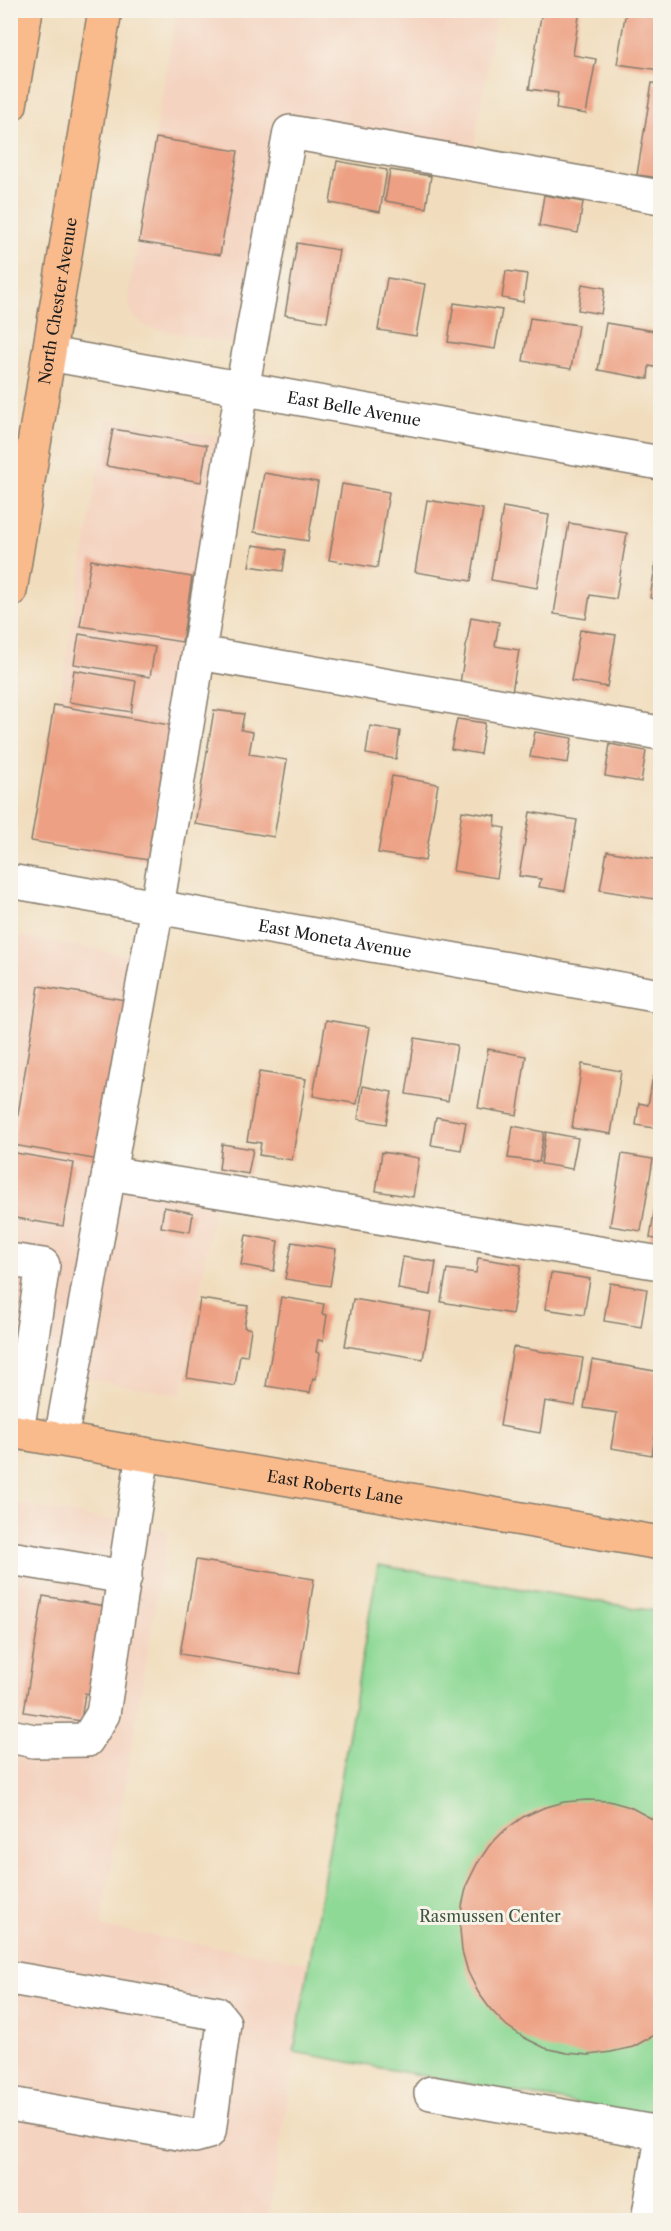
<svg xmlns="http://www.w3.org/2000/svg" width="671" height="2231" font-family="'Libre Caslon Text',serif">
	<style>
		.built { fill: #f4d3c0 }
		.green { fill: #8ed996; stroke: #557a59; stroke-width: 1.5 }
		.building { fill: #eda083 }
		.lines { fill: none; stroke-linecap: round; stroke-linejoin: round }
		.minor-casing { stroke: #867c6c; stroke-width: 36 }
		.major-casing { stroke: #867c6c; stroke-width: 36 }
		.minor { stroke: #fff; stroke-width: 33 }
		.major { stroke: #fabb8c; stroke-width: 33 }
		.labels { text-anchor: middle; stroke-width: 6; stroke-linejoin: round; paint-order: stroke }
		.street-label { font-size: 16px; fill: #1c1c1c; stroke: #f7f3e8 }
		.park-label { font-size: 16px; fill: #3e5541; stroke: #f7f3e8 }
	</style>
	<rect width="100%" height="100%" fill="#f7f3e8"/>
	<filter id="ink" filterUnits="userSpaceOnUse"><feTurbulence type="fractalNoise" baseFrequency=".0167" numOctaves="2"/><feDisplacementMap in="SourceGraphic" scale="12" xChannelSelector="R" yChannelSelector="G"/><feConvolveMatrix kernelMatrix="1 2 1 2 8 2 1 2 1" color-interpolation-filters="sRGB"/></filter>
	<filter id="wash" filterUnits="userSpaceOnUse"><feTurbulence type="fractalNoise" baseFrequency=".008" numOctaves="4" result="noise"/><feDisplacementMap in="SourceGraphic" scale="24" xChannelSelector="R" yChannelSelector="G"/><feGaussianBlur stdDeviation="1.35" result="paint"/><feColorMatrix in="noise" values="0 0 0 0 0 0 0 0 0 0 0 0 0 0 0 0 0 1.4 0 .05"/><feComposite in="paint" operator="in"/></filter>
	<g filter="url(#wash)">
		<rect width="100%" height="100%" fill="#f1ddbd"/>
		<g class="built">
			<path d="M176,11H497L473,150L278,116L240,345L147,328L133,316L128,298Z"/>
			<path d="M107,418L224,438L152,863L35,843Z"/>
			<path d="M19,936L156,960L123,1154L220,1171L182,1395L11,1366L10,988Z"/>
			<path d="M10,1503L168,1530L101,1927L311,1963L267,2220H11Z"/>
		</g>
		<path class="green" d="M378,1565L660,1612V2119L294,2052Z"/>
		<g id="blocks">
			<g class="building">
				<path d="M542,10H580L573,55L596,59L586,114L556,109L558,93L529,89Z"/>
				<path d="M626,10L642,13L643,10H660V70L617,64Z"/>
				<path d="M652,83L660,84V178L637,175Z"/>
				<path d="M156,138L238,151L220,255L139,242Z"/>
				<path d="M337,161L387,170L380,212L330,203Z"/>
				<path d="M390,170L431,176L426,208L385,201Z"/>
				<path d="M544,195L583,202L578,233L539,226Z"/>
				<path d="M297,243L339,250L327,322L285,315Z"/>
				<path d="M506,271L527,274L523,302L502,298Z"/>
				<path d="M387,278L425,284L416,336L378,330Z"/>
				<path d="M582,284L605,288L601,314L578,310Z"/>
				<path d="M454,303L502,310L495,349L448,342Z"/>
				<path d="M530,318L578,325L571,369L523,361Z"/>
				<path d="M606,323L660,332V368L649,366L648,379L598,370Z"/>
				<path d="M113,429L207,445L201,482L106,466Z"/>
				<path d="M264,473L318,482L308,541L254,532Z"/>
				<path d="M342,484L389,492L377,568L329,560Z"/>
				<path d="M427,500L483,509L471,581L415,572Z"/>
				<path d="M503,507L549,515L537,588L491,580Z"/>
				<path d="M569,523L627,533L616,599L590,595L586,619L554,614Z"/>
				<path d="M659,542H660V600L650,598Z"/>
				<path d="M253,545L286,550L283,571L249,566Z"/>
				<path d="M91,560L192,577L182,642L80,626Z"/>
				<path d="M471,617L499,622L495,646L519,650L512,692L460,683Z"/>
				<path d="M580,630L616,635L607,687L571,681Z"/>
				<path d="M79,634L155,647L150,677L74,664Z"/>
				<path d="M74,670L136,681L131,712L69,702Z"/>
				<path d="M54,705L170,725L148,860L31,841Z"/>
				<path d="M214,710L244,714L241,730L253,732L249,754L287,760L274,837L195,824Z"/>
				<path d="M457,719L485,723L480,754L451,749Z"/>
				<path d="M370,726L400,731L396,759L366,754Z"/>
				<path d="M535,732L572,738L568,763L530,757Z"/>
				<path d="M610,744L646,751L641,782L605,776Z"/>
				<path d="M392,776L438,784L425,861L378,853Z"/>
				<path d="M462,811L496,816L495,826L505,828L497,878L453,871Z"/>
				<path d="M530,812L577,820L565,891L539,887L541,879L519,876Z"/>
				<path d="M607,851L660,860L654,899L600,890Z"/>
				<path d="M39,986L126,1000L99,1160L13,1145Z"/>
				<path d="M326,1020L370,1027L357,1104L313,1096Z"/>
				<path d="M415,1038L457,1045L448,1101L406,1094Z"/>
				<path d="M488,1049L526,1056L517,1115L478,1108Z"/>
				<path d="M582,1064L621,1071L611,1134L572,1128Z"/>
				<path d="M259,1072L306,1079L292,1160L259,1155L261,1143L247,1141Z"/>
				<path d="M653,1077L660,1078V1129L636,1125L639,1103L648,1105Z"/>
				<path d="M363,1086L392,1092L386,1124L358,1119Z"/>
				<path d="M436,1117L466,1122L461,1150L431,1145Z"/>
				<path d="M513,1126L544,1132L539,1162L508,1158Z"/>
				<path d="M546,1132L578,1138L572,1169L541,1164Z"/>
				<path d="M222,1144L253,1149L248,1174L219,1169Z"/>
				<path d="M10,1152L74,1163L63,1226L10,1217Z"/>
				<path d="M382,1152L419,1158L413,1197L376,1191Z"/>
				<path d="M622,1154L653,1159L641,1231L610,1226Z"/>
				<path d="M655,1206L660,1207V1240L650,1238Z"/>
				<path d="M164,1207L193,1213L190,1232L161,1227Z"/>
				<path d="M246,1235L278,1241L274,1271L241,1265Z"/>
				<path d="M292,1242L336,1249L330,1286L285,1279Z"/>
				<path d="M403,1257L436,1262L431,1295L398,1289Z"/>
				<path d="M478,1258L521,1265L512,1314L441,1302L447,1269L476,1273Z"/>
				<path d="M551,1273L590,1279L584,1315L545,1309Z"/>
				<path d="M610,1283L647,1289L641,1327L604,1321Z"/>
				<path d="M281,1297L324,1304L322,1314L327,1315L323,1341L318,1340L316,1352L320,1353L316,1379L313,1378L310,1393L266,1386Z"/>
				<path d="M200,1299L248,1306L244,1327L251,1329L247,1356L240,1355L235,1386L187,1378Z"/>
				<path d="M353,1299L431,1312L423,1359L345,1346Z"/>
				<path d="M513,1347L583,1358L575,1406L545,1401L540,1433L500,1426Z"/>
				<path d="M592,1360L660,1372V1404L652,1455L611,1448L617,1413L584,1408Z"/>
				<path d="M659,1438H660V1464L655,1463Z"/>
				<path d="M196,1560L314,1579L299,1674L180,1654Z"/>
				<path d="M43,1596L105,1606L98,1695L85,1693L81,1721L24,1712Z"/>
				<path d="M587,1800L609,1801L630,1807L660,1823V2032L633,2047L611,2052L589,2055L567,2053L545,2048L525,2038L507,2026L491,2010L478,1992L468,1972L462,1951L460,1929L462,1906L467,1884L477,1864L489,1846L505,1830L523,1817L543,1808L564,1802Z"/>
			</g>
		</g>
	</g>
	<g filter="url(#ink)">
		<use href="#blocks" fill-opacity="0" stroke="#867c6c" stroke-width="1.5"/>
		<g class="lines">
			<g class="minor-casing">
				<g id="minor">
					<path id="s1" d="M49,354L660,463"/>
					<path d="M199,653L660,733"/>
					<path id="s2" d="M10,881L660,996"/>
					<path d="M109,1173L660,1263"/>
					<path d="M10,1260L43,1265L17,1432"/>
					<path d="M61,1439L157,907L242,389L290,132L660,197"/>
					<path d="M10,1558L125,1577"/>
					<path d="M10,1736L34,1741L87,1740L103,1714L143,1454"/>
					<path d="M10,1978L216,2013L224,2023L209,2132L195,2136L10,2104"/>
					<path d="M431,2093L660,2133"/>
					<path d="M648,2220L660,2149"/>
				</g>
			</g>
			<g class="major-casing">
				<g id="major">
					<path d="M10,105L26,10"/>
					<path id="s3" d="M10,591L105,10"/>
					<path id="s4" d="M10,1431L660,1543"/>
				</g>
			</g>
			<use href="#minor" class="minor"/>
			<use href="#major" class="major"/>
		</g>
	</g>
	<g class="labels">
		<g class="street-label">
			<text dy="6" stroke="none"><textPath href="#s3" startOffset="294">North Chester Avenue</textPath></text>
			<text dy="6" stroke="none"><textPath href="#s1" startOffset="310">East Belle Avenue</textPath></text>
			<text dy="6" stroke="none"><textPath href="#s2" startOffset="330">East Moneta Avenue</textPath></text>
			<text dy="6" stroke="none"><textPath href="#s4" startOffset="330">East Roberts Lane</textPath></text>
		</g>
		<g class="park-label">
			<text x="490" y="1922">Rasmussen Center</text>
		</g>
	</g>
	<rect width="671" height="2231" fill="none" stroke="#f7f3e8" stroke-width="36"/>
</svg>
